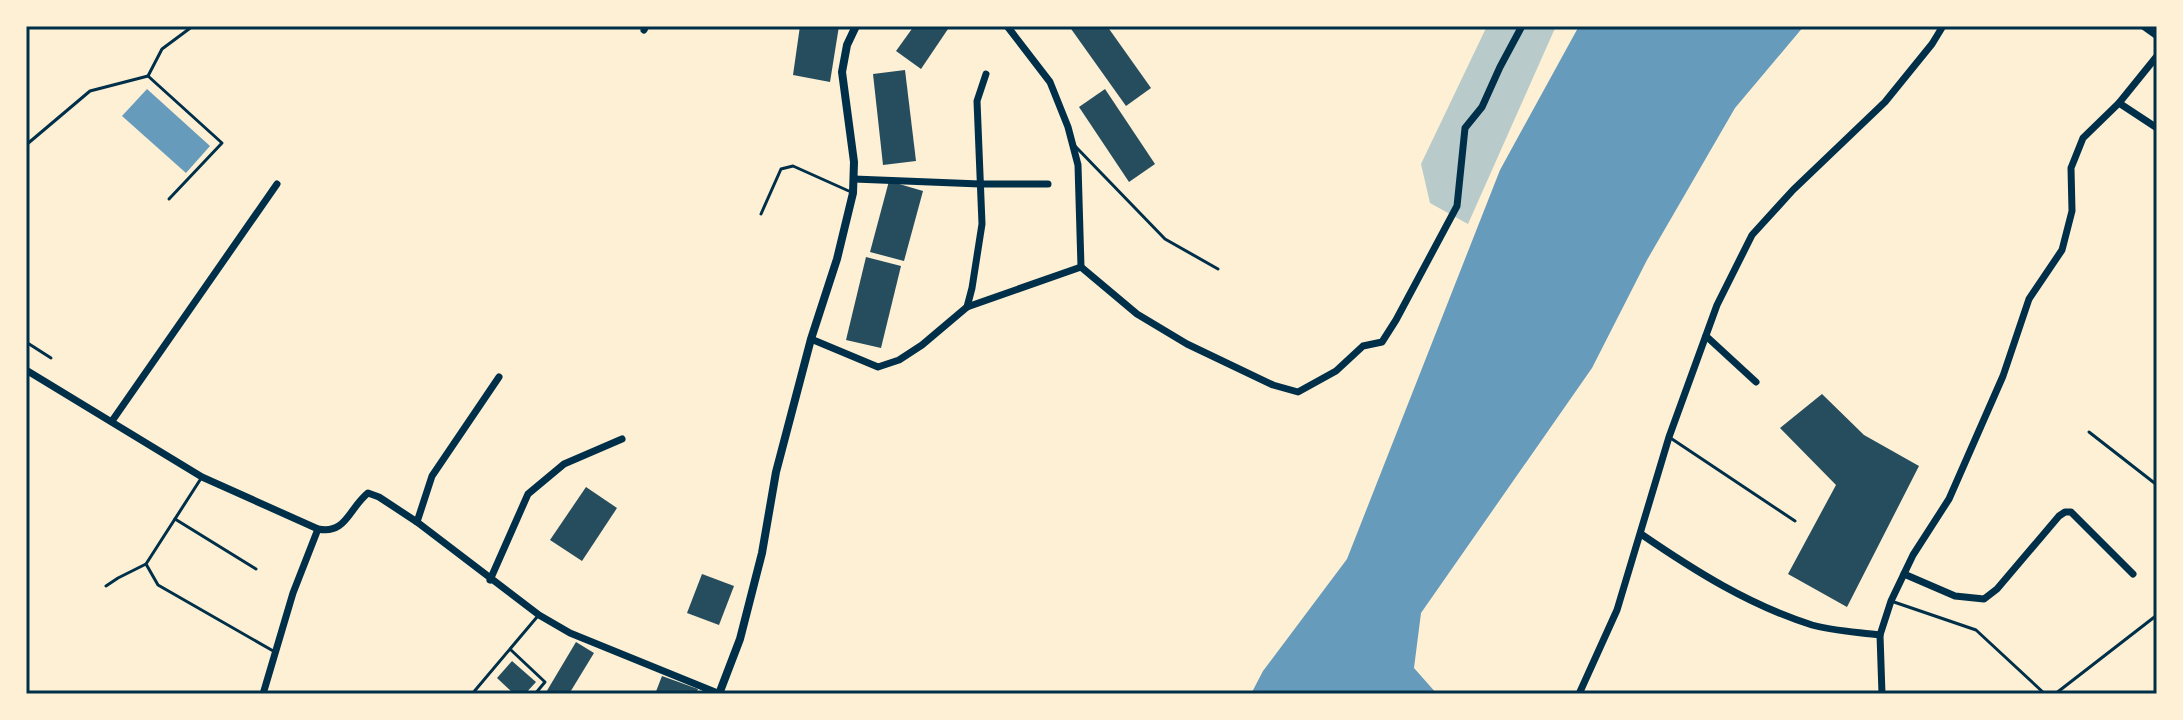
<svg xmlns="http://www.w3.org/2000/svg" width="2183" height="720" font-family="'Zilla Slab',serif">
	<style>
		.green { fill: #b9caca }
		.water { fill: #669bbc }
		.building { fill: #264d5e }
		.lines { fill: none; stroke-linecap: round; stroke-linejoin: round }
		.service { stroke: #003049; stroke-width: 3 }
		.minor { stroke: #003049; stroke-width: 7 }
		.tertiary { stroke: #003049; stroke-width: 8 }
		.neatline { fill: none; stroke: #003049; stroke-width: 3 }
	</style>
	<rect width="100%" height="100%" fill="#fdf0d5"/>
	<path class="green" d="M1487,26H1556L1468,224L1430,203L1421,164Z"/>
	<g class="water">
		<path d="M1579,26H1804L1735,108L1647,260L1592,368L1421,613L1414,668L1437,694H1251L1263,671L1347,559L1500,170Z"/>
		<path d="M147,89L210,146L186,173L122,116Z"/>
	</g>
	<g class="building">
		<path d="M800,26H839L830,82L793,75Z"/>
		<path d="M914,26H950L921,69L896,51Z"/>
		<path d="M1069,26H1107L1151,88L1126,106Z"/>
		<path d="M905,70L916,161L883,165L873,74Z"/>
		<path d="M1105,89L1155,164L1129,182L1079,107Z"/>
		<path d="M889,181L923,191L904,261L870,252Z"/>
		<path d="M866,257L901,266L881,348L846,340Z"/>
		<path d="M1822,394L1864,435L1919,466L1847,607L1788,574L1836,485L1780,428Z"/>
		<path d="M586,487L617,508L582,561L550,540Z"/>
		<path d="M702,574L734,586L719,625L687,613Z"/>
		<path d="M576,642L594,653L569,694H545Z"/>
		<path d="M512,661L536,682L525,694H514L497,678Z"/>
		<path d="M662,676L698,689L696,694H655Z"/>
	</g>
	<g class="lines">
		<g class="service">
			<path d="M148,76L162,49L193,26"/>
			<path d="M26,145L90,91L148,76L222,143L169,199"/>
			<path d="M1075,146L1165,239L1218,269"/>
			<path d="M761,214L781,169L793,166L851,192"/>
			<path d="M26,342L51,358"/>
			<path d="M2089,432L2157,485"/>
			<path d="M1669,437L1795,521"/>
			<path d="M175,519L256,569"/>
			<path d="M146,564L158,585L275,652"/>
			<path d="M106,586L118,578L146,564L200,480"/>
			<path d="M1891,601L1976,630L2045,694"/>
			<path d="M511,650L545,682L535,694"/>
			<path d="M472,694L537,617"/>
			<path d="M2055,694L2157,615"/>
		</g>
		<g class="minor">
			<path d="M1007,26L1050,82L1068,127L1078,165L1081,267"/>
			<path d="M2143,26L2157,36"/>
			<path d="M644,30L646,26"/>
			<path d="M2119,103L2157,128"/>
			<path d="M854,179L980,184H1048"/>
			<path d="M967,307L972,288L982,224L977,101L986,74"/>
			<path d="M1706,336L1756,382"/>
			<path d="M811,339L878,367L899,360L922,345L967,307L1081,267L1137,314L1187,344L1273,385L1298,392L1336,371L1363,346L1382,342L1396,320L1457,206L1465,128L1482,107L1500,67L1522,26"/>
			<path d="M26,370L202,477L318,529C346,535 349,508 368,493L379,497L417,522L539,615L570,633L720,694"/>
			<path d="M112,421L277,184"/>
			<path d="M417,522L432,476L499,377"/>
			<path d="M1641,534C1695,571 1749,605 1812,625C1833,631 1858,632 1880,635"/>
			<path d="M1904,574L1955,596L1984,599L1997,589L2059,516L2065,512H2071L2133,574"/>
			<path d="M490,580L528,494L564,464L622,439"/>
			<path d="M263,694L293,593L318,529"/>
			<path d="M1579,694L1617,610L1669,437L1717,305L1752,235L1793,190L1885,102L1932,44L1943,26"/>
			<path d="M1882,694L1880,635L1891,601L1913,555L1949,499L2003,376L2029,299L2062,250L2072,211L2071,168L2083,138L2119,103L2157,56"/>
		</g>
		<path class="tertiary" d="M719,694L740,639L762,553L776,472L811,339L837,259L853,193L854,162L842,72L847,45L856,26"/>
	</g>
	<rect width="2183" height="720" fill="none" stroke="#fdf0d5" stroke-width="56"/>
	<rect x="28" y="28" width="2127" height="664" class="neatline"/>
</svg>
